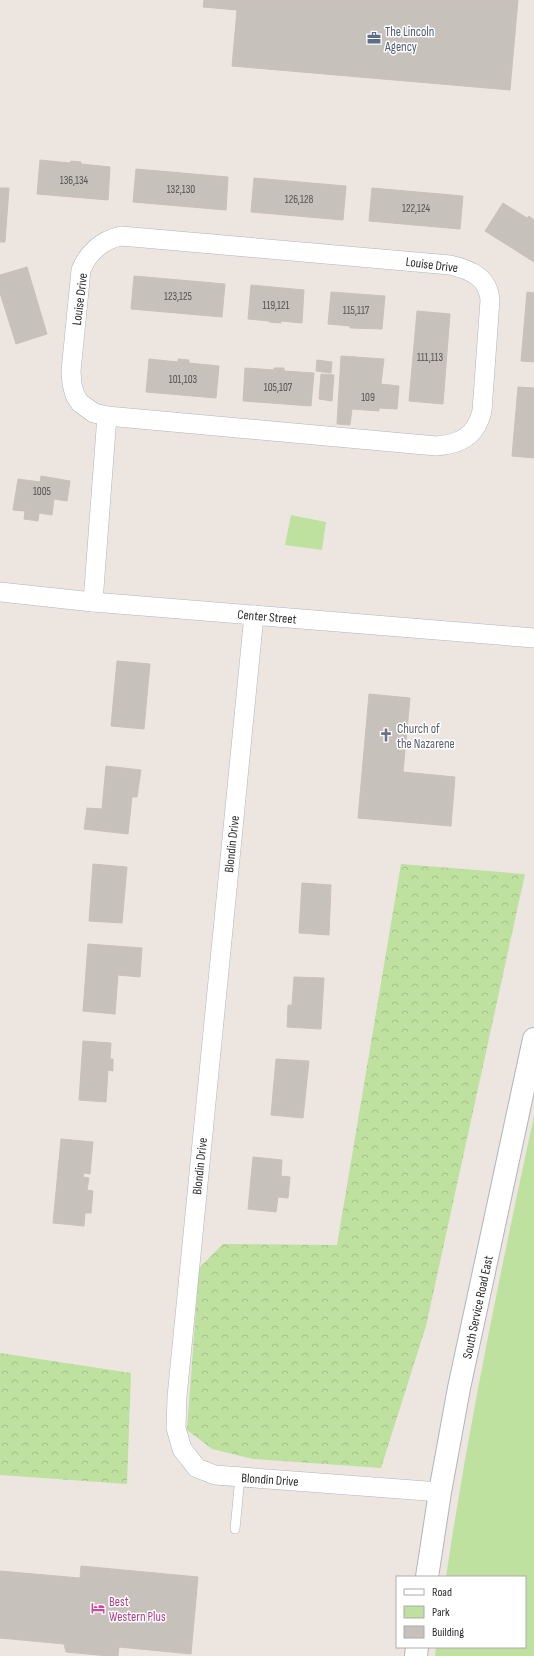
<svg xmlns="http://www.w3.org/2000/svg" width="534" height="1656" font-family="'Sofia Sans Condensed',sans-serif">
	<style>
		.green { fill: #bee19f }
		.forest { fill: url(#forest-crowns) }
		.building { fill: #c6c1bb; stroke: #c9c1b9 }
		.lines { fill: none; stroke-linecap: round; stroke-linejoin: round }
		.service-casing { stroke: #b0b4bc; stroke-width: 10 }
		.minor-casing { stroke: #b0b4bc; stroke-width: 20 }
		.secondary-casing { stroke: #b0b4bc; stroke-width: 24 }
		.service { stroke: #fff; stroke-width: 9 }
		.minor { stroke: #fff; stroke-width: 19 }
		.secondary { stroke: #fff; stroke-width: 22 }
		.labels { text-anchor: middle; stroke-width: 3; stroke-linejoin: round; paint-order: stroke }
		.number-label { font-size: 11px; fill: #535250 }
		.service-label { font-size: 13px; fill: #4e5e75; stroke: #fff; text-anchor: start }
		.street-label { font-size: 13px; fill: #2d2d2d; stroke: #fff }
		.worship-label { font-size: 13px; fill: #5b616d; stroke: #fff; text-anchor: start }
		.hotel-label { font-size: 13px; fill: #b23c85; stroke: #fff; text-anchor: start }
	</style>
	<defs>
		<pattern id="forest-crowns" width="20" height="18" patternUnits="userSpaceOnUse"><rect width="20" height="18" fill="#bee19f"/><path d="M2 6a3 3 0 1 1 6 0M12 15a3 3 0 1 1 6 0" fill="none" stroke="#a4c189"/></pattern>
	</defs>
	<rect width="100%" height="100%" fill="#ede6e0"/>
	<g class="green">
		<path d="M291,515L326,522L322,550L285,545Z"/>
		<path d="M534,1116V1656H435L436,1647H525V1577H446C469,1422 501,1269 534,1116Z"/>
	</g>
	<g class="forest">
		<path d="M401,864L525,874L426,1326L381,1468L253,1459L212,1449L187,1430L199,1268L223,1244L337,1245Z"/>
		<path d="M0,1353L131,1373L127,1484L0,1475Z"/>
	</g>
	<g class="building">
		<path d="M204,0H518L510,90L232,66L237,10L203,7Z"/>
		<path d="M40,160L70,163L71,161L81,162V164L110,167L108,200L37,194Z"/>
		<path d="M136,169L228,177L226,210L133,202Z"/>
		<path d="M254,178L346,186L343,220L251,212Z"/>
		<path d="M0,188H9L5,242H0Z"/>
		<path d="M372,188L463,196L460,229L369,221Z"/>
		<path d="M503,203L527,218L529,216L534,220V262L485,231Z"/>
		<path d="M27,267L47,334L16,344L0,293V275Z"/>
		<path d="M134,276L225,284L222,317L131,309Z"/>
		<path d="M251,285L304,290L302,323L281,321V323L269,322V321L248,319Z"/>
		<path d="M331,292L385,296L382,329L350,328V326L328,324Z"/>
		<path d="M527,292L534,293V362L521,361Z"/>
		<path d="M417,311L450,314L443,404L409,401Z"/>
		<path d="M341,356L384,359L381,384L399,386L397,409L379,408V411L352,409L350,425L337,424Z"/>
		<path d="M149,359L178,362V359L189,360V363L219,366L216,398L146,392Z"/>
		<path d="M317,360L332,362L331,373L316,371Z"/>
		<path d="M245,368L274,370V368H284V371L314,373L311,406L243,401Z"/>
		<path d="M321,374L334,375L332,401L319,399Z"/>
		<path d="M518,387L534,388V458L512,456Z"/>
		<path d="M41,476L70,481L67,501L54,499L52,515L39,513L38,521L24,519L25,511L13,510L18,479L40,482Z"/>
		<path d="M117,661L150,664L144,729L111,726Z"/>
		<path d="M369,694L410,698L403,772L455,777L451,826L358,818Z"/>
		<path d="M106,766L141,770L137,797H132L128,834L84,829L87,808L102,809Z"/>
		<path d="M93,864L127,867L122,923L89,921Z"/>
		<path d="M302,883L331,885L329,935L299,933Z"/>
		<path d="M88,944L142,948L140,977L118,975L115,1014L83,1011Z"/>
		<path d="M294,977L324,978L321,1029L287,1027L288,1005H292Z"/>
		<path d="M83,1041L111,1043L110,1059H113V1071L108,1070L106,1102L79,1100Z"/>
		<path d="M276,1059L309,1061L303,1118L271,1115Z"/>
		<path d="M61,1139L93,1142L90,1174L84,1173L83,1177L89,1178L87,1190L93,1191L91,1213H85L84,1226L53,1223Z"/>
		<path d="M253,1157L282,1160L281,1176L290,1177L288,1198L278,1197L276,1212L248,1209Z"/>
		<path d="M81,1566L198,1577L191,1654L119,1647L118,1656H109L66,1652L64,1644L0,1638V1571L80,1578Z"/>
	</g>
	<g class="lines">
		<g class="service-casing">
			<path id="service" d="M235,1529L240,1477"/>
		</g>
		<g class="minor-casing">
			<g id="minor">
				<path d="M121,236L450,265C471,270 488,277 490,300L482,411C476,436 461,444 436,446L107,416L94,413L80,403L75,395L72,384L71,371L81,270C88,253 102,240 121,236Z"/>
				<path d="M0,592L93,602L534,638"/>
				<path d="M93,602L107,416"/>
				<path d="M254,615L177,1397L176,1428L182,1449L197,1468L215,1475L440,1492"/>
			</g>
		</g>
		<g class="secondary-casing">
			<g id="secondary">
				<path d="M427,1577L440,1492L459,1388L534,1039"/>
				<path d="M416,1656L417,1647"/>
			</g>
		</g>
		<use href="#service" class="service"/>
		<use href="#minor" class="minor"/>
		<use href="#secondary" class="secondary"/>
	</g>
	<defs>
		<g id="office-bare" transform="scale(1.08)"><path d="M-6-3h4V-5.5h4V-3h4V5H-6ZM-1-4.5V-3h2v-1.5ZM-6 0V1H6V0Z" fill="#5c6f8a" stroke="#fff" stroke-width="2.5" paint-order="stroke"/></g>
		<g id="church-bare" transform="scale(1.08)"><path d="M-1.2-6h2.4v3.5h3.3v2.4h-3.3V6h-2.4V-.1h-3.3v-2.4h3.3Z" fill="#6b7280" stroke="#fff" stroke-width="2.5" paint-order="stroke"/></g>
		<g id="hotel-bare" transform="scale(1.08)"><path d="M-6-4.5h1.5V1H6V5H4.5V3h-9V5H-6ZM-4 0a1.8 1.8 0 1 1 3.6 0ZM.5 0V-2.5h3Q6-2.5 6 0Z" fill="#d1479c" stroke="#fff" stroke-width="2.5" paint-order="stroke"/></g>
	</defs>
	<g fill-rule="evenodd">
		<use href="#office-bare" x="374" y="38"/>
		<use href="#church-bare" x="386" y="735"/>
		<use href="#hotel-bare" x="98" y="1608"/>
	</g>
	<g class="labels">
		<g class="number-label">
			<text x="74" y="184">136,134</text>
			<text x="181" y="193">132,130</text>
			<text x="299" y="203">126,128</text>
			<text x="416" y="212">122,124</text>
			<text x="178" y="300">123,125</text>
			<text x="276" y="309">119,121</text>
			<text x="356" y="314">115,117</text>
			<text x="430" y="361">111,113</text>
			<text x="183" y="383">101,103</text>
			<text x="278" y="391">105,107</text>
			<text x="368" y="401">109</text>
			<text x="42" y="495">1005</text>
		</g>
		<g class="service-label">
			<text x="385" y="36">The Lincoln<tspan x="385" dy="15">Agency</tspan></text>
		</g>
		<g class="street-label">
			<text transform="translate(432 264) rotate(7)" y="5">Louise Drive</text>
			<text transform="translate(79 299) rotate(-83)" y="5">Louise Drive</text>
			<text transform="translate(267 616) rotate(5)" y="5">Center Street</text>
			<text transform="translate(231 844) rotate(-84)" y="5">Blondin Drive</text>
			<text transform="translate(199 1166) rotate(-84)" y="5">Blondin Drive</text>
			<text transform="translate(477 1307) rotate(-78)" y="5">South Service Road East</text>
			<text transform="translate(270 1479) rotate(4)" y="5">Blondin Drive</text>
		</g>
		<g class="worship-label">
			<text x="397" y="733">Church of<tspan x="397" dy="15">the Nazarene</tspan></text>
		</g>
		<g class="hotel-label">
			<text x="109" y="1606">Best<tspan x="109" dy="15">Western Plus</tspan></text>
		</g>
	</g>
	<rect x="396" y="1576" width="130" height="72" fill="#ffffff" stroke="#ababab"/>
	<rect x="404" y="1589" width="20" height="6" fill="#ffffff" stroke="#ababab"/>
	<text x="432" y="1596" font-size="12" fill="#2d2d2d">Road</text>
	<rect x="404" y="1606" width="20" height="12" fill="#bee19f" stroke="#ababab"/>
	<text x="432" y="1616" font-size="12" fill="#2d2d2d">Park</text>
	<rect x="404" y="1626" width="20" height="12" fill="#c6c1bb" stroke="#ababab"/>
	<text x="432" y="1636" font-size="12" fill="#2d2d2d">Building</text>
</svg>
